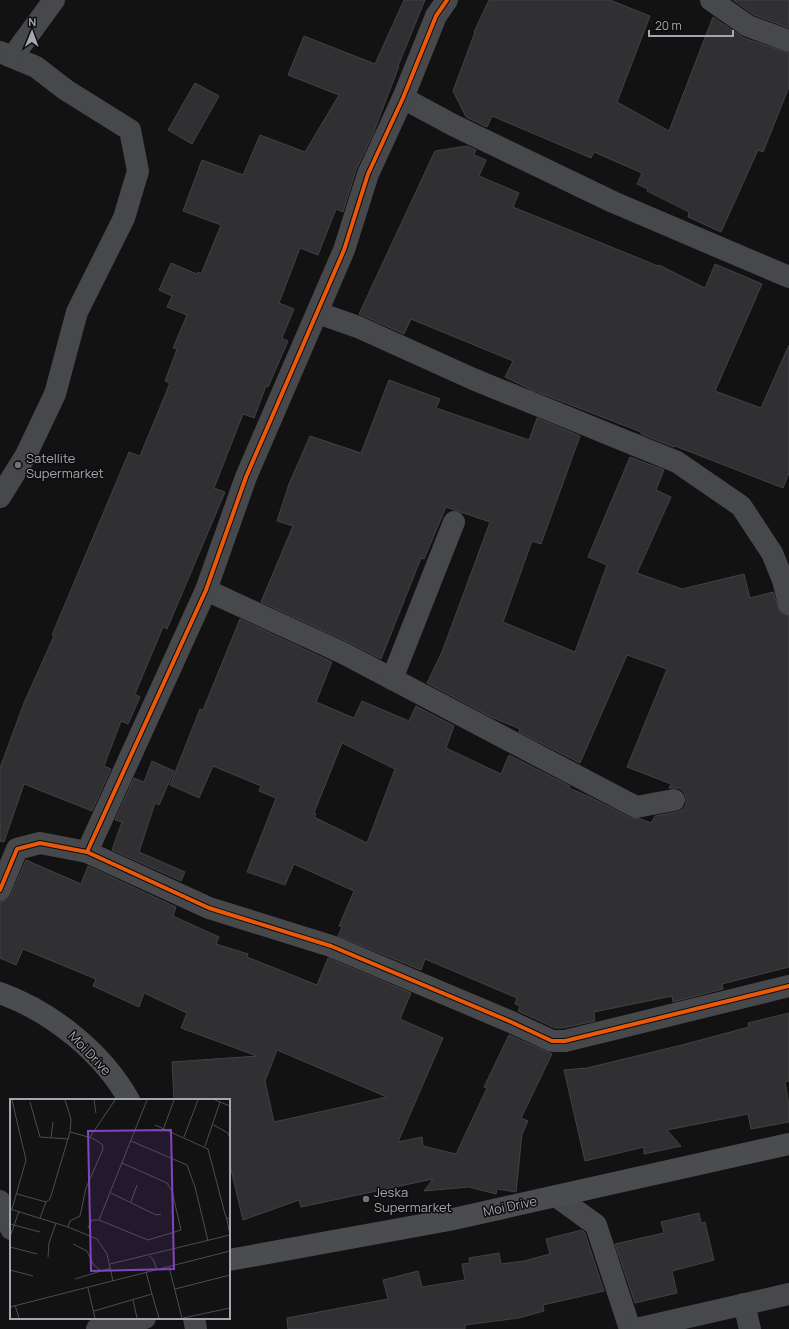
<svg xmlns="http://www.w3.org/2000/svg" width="789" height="1329" font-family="Manrope,sans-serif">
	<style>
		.building { fill: #303032; stroke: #424246; fill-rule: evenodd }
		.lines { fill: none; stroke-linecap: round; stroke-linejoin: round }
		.street { stroke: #47484b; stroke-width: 22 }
		.secondary { stroke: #4b4c4f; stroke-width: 22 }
		.cycleway-casing { stroke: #0d0d0e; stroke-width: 6 }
		.cycleway { stroke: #e8590c; stroke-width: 4 }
		.poi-dot { fill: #71727b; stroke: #0d0d0e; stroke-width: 1.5 }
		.labels { text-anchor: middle; stroke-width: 3; stroke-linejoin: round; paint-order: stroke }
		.poi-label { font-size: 13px; fill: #a4a6b3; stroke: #0d0d0e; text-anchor: start }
		.street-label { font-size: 13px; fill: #a4a6b3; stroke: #0d0d0e }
		.inset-road { fill: none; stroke: #4c4d53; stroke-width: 1 }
		.view { fill: #8344bd; fill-opacity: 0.15; stroke: #8344bd; stroke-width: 2 }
		.inset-edge { fill: none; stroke: #a4a6b3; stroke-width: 2 }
	</style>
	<rect width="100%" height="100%" fill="#121213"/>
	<g class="building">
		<path d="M404,0H425L398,66H399L373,134L356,170L343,212L336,209L318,255L300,248L279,303L294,309L282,338L288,341L268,387L266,386L254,418L243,414L214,488L225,492L167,629L163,627L135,694L140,697L128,724L121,721L104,766L111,769L92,811L24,784L4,842L0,841V768L24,703L54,636L52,635L129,452L140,456L170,383L165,381L177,349L173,348L187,315L167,307L172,296L159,290L171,263L197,274L198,272L201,274L221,225L183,211L202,160L243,175L260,135L305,152L339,95L288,75L304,36L375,64Z"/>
		<path d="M489,0H610L650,16L617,102L669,131L713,17L744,38L789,53V87L763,152L758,150L721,232L688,217L689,212L647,191L648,189L637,184L642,173L594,152L591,158L492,116L487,127L466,117L453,91L475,32H474Z"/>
		<path d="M733,0H789V28L754,15Z"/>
		<path d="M195,83L219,96L192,144L168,130Z"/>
		<path d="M467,146L476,150L474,155L486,160L479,176L519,193L513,207L658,266L659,265L705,288L715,264L762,284L715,391L761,408L789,345V473L783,488L675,446L674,447L641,434V432L532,390L505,377L513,361L411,319L404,334L359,314L435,151Z"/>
		<path d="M389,380L440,399L436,408L529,440L537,418L580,436L541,544L532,541L503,622L575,652L607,565L588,557L630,457L664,470L656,490L671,497L637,573L682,589L744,574L750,598L773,592L780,612L789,616V967L722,984L723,989L673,1002L672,996L594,1012L595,1021L563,1028H555L518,1011L520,1006L515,1004L517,998L425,959L421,970L338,936L342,927L339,926L354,891L294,864L285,885L247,872L276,798L259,791L261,786L213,766L199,798L170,785L200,709L203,710L240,619L332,662L316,702L354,718L362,701L409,721L416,706L454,726L446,748L501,774L509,755L570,786L569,788L588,796L631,818L641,819L651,823L655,816L677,812L682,810L686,805V797L684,792L679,788H669L671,784L627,767L667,669L627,655L580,763L519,732L520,729L491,717L427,683L442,652L490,522L446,507L424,559L421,558L381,659L348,642L261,602L293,526L277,521L289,484L310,436L361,453ZM342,743L395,769L367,843L314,817L316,814L314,813Z"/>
		<path d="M152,761L174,771L159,805L155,803L139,852L185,872L181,881L112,850L122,822L115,820L134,778L144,782Z"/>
		<path d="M26,860L81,884L88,866L176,907L173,916L219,937L216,944L248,954L247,957L317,985L328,958L411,993L400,1019L443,1038L398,1142L422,1137L423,1146L456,1154L487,1088L484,1087L509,1035L552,1054L521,1118L528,1121L522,1134L516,1192L497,1189L496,1194L469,1187L424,1191L433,1179L301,1207L299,1200L243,1220L229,1161V1100H174L172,1062L257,1056L181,1028L187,1013L144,993L139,1007L93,986L96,979L23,949L16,965L0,958V902L7,900L11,895ZM277,1050L331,1073L387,1097L274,1122L265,1081Z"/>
		<path d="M789,1013V1081L785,1082L789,1105V1122L751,1129L748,1114L667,1130L681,1146L644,1154V1147L585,1161L564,1070L587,1068L682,1045L749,1027L748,1023Z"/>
		<path d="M699,1213L701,1223L705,1222L714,1260L672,1271L677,1293L635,1303L615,1244L664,1233L661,1222Z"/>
		<path d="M582,1230L585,1233L604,1291L543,1305L544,1311L519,1318L465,1325V1329H288L287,1318L388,1299L383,1280L418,1271L422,1287L465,1280L462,1264L470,1263L469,1258L499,1253L501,1264L524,1261L550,1254L546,1239Z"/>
	</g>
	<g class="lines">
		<g class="street">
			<path d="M711,0L748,26L789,41"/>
			<path d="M0,52L36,67L66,90L130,130L138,171L124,218L77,312L55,394L26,455L0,497"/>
			<path d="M13,56L54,0"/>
			<path d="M403,98L453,125L613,202L789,277"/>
			<path d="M318,313L358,327L473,379L677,462L741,506L772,553L783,580L789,604"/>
			<path d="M206,590L343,653L636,807L674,800"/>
			<path d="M392,679L454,522"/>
			<path d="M87,852L209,908L331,946L509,1021L552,1041H565L789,986"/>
			<path d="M0,890L17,849L40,843L87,852L206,590L246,477L344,250L368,174L403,98L436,16L447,0"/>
			<path d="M556,1196L596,1225L630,1329"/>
			<path d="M0,1201L11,1229"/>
			<path d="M744,1304L750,1329"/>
			<path d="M194,1318L196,1329"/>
			<path d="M97,1329L145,1318"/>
			<path d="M636,1329L789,1294"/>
		</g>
		<g class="secondary">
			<path d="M0,993C51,1011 103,1053 129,1100"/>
			<path d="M229,1260L449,1220L789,1144"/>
		</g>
		<g class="cycleway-casing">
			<g id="cycleway">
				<path d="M87,852L209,908L331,946L509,1021L552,1041H565L789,986"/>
				<path d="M0,890L17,849L40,843L87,852L206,590L246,477L344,250L368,174L403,98L436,16L447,0"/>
			</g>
		</g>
		<use href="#cycleway" class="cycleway"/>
	</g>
	<g class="poi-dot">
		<circle cx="18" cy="465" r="4"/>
		<circle cx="366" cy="1199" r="4"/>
	</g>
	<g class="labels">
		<g class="poi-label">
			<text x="26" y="463">Satellite<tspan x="26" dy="15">Supermarket</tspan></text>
			<text x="374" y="1197">Jeska<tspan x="374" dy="15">Supermarket</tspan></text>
		</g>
		<g class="street-label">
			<text transform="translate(90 1053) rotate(46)" y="5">Moi Drive</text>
			<text transform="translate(510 1206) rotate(-12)" y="5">Moi Drive</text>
		</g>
	</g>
	<g transform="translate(10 1099)">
		<rect width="220" height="220" fill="#121213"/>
		<path class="inset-road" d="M84,1L86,14M205,1L220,7M20,3L30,38L58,40M202,25L218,34L220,40M145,26L198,50L215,115L217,120L220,119M153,31L164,1M41,38L43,23M80,38L105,1M174,38L188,1M121,42L177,66L185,88L198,142M195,47L210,3M101,94L146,116L151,115M7,95L36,103L40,100L60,33L61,20L55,1M121,103L127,86M0,110L58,128L87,140L97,155L103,182M2,110L16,61L2,1M30,119L36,103M217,120L220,137M89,121L138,141L171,131L162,92L157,84L112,64M0,125L30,133M58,128L60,122L70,117L76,89L93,50L92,45L82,39L60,33M78,129L82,121H89L137,1M0,138L9,112M63,145L77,152L83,165L91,172M0,148L27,155M139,157L143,160L147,171M38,158L39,144L46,124M100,165L220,136M159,168L172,219M0,171L23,177M136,173L142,195M65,180L101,169M78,189L85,219M165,190L220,176M123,201L127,219M5,206L9,219M0,208L220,152M84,212L142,195L149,219M173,219L220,209"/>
		<path class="view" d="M161,31L164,170L81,172L78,32Z"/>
		<rect width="220" height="220" class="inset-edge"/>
	</g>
	<g transform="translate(32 32) rotate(1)" stroke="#0d0d0e" stroke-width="3" paint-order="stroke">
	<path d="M0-3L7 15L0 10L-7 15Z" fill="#a4a6b3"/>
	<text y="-6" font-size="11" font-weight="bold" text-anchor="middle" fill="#a4a6b3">N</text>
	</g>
	<path d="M649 30v6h84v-6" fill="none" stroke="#a4a6b3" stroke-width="2"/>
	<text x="655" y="30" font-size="12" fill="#a4a6b3" stroke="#0d0d0e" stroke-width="3" paint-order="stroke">20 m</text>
</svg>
